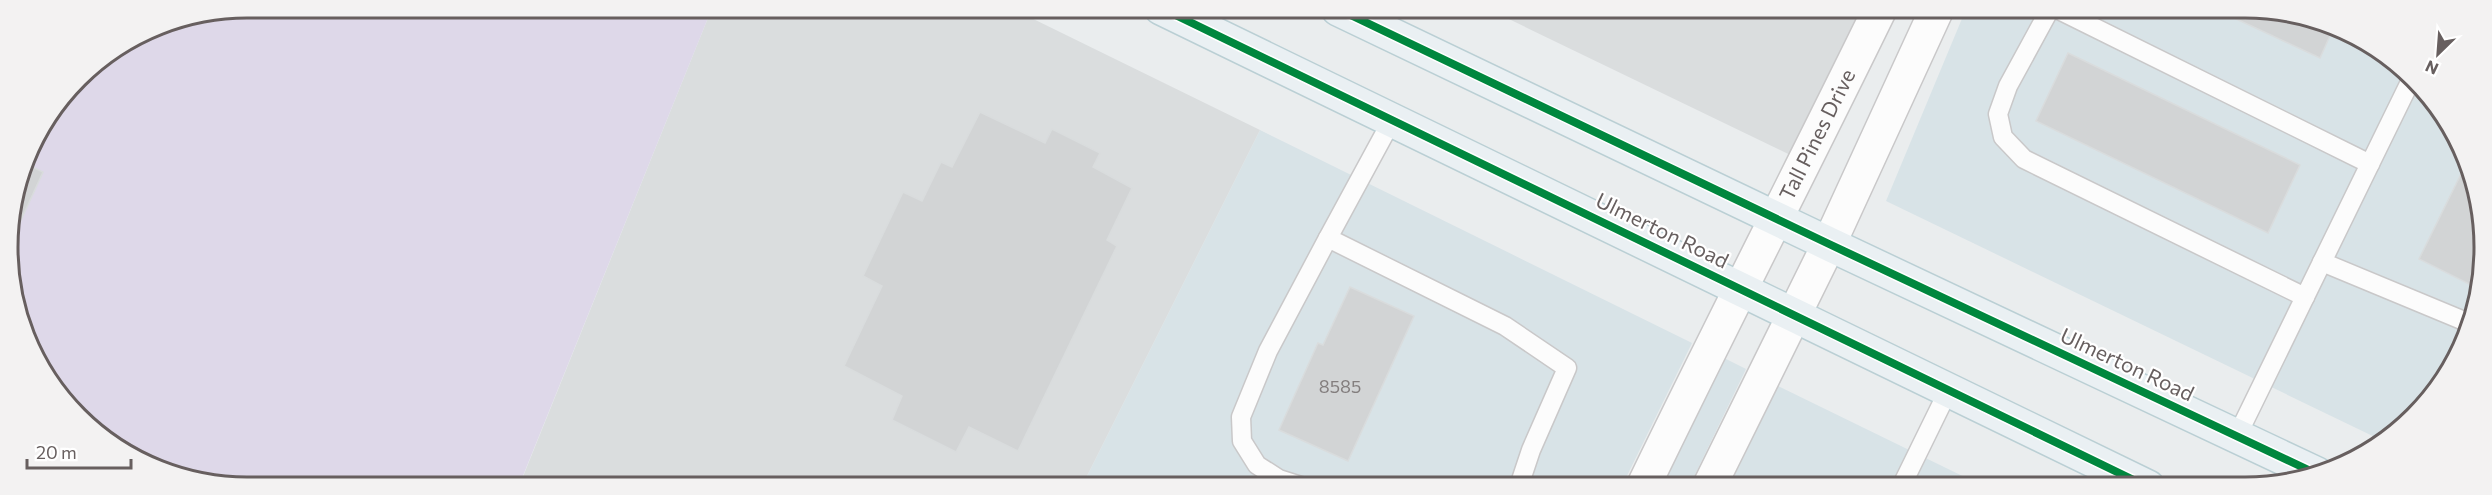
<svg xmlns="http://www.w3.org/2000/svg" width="2492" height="495" font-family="Commissioner,sans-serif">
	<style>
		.commercial { fill: #d8e3e7 }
		.industrial { fill: #daddde }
		.green { fill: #ded8e9 }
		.building { fill: #d2d4d5; stroke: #d9dcdd; stroke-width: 1.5 }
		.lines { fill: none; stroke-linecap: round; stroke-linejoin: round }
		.service-casing { stroke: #c9c8c9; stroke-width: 21 }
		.minor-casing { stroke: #c9c8c9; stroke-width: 36 }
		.primary-casing { stroke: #bacfd4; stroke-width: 36 }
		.service { stroke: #fcfcfc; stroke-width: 18 }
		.minor { stroke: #fcfcfc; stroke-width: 33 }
		.primary { stroke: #eaf0f3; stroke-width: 33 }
		.cycleway-casing { stroke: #fff; stroke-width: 11 }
		.cycleway { stroke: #00873e; stroke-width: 8 }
		.labels { text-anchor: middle; stroke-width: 4.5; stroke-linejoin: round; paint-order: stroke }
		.number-label { font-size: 18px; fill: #837e7e }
		.street-label { font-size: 21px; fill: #675f5f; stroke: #fff }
		.rim { fill: none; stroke: #675f5f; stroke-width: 3 }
	</style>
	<rect width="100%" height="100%" fill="#eaedee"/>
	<g class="commercial">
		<path d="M1966,9L2275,10L2364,39L2435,101L2476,185L2482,278L2460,353L2414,417L2381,440L1886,201Z"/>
		<path d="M1260,130L1692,343L1622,486H1082Z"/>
		<path d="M1724,358L1746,369L1689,487H1662Z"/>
		<path d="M1778,386L1985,487H1729Z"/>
	</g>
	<g class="industrial">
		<path d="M712,8H1011L1260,130L1082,486H524L520,484Z"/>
		<path d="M1488,9H1887L1811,165Z"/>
	</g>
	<path class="green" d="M248,8H712L520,483L524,486L217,485L128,456L67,405L20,324L8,232L23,169L34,144L78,78L156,26Z"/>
	<g class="building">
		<path d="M2215,9L2275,10L2333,29L2320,58Z"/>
		<path d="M2068,53L2300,165L2268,233L2036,121Z"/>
		<path d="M980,112L1045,143L1052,129L1100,153L1093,167L1132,188L1107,240L1117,246L1018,451L969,427L956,452L892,420L902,396L844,366L882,286L863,276L903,192L922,201L941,162L952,167Z"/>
		<path d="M24,163L43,172L10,244L8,232Z"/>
		<path d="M2466,164L2476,185L2482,278L2479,289L2419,259Z"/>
		<path d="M1350,287L1414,316L1348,461L1279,430L1318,343L1323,345Z"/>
	</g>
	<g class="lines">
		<g class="service-casing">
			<g id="service">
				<path d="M2050,9L2008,86L1998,114L2003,137L2024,159L2305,297"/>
				<path d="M2057,9L2370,164"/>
				<path d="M1392,120L1328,238L1505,326L1567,368L1531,450L1519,486"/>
				<path d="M2322,262L2469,323"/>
				<path d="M2237,436L2411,80"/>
				<path d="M1301,486L1279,479L1257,465L1242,441L1241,417L1268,351L1328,238"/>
				<path d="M1901,487L1949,389"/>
			</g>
		</g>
		<g class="minor-casing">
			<g id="minor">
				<path id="s1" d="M1643,487C1720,327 1802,169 1880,9"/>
				<path d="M1709,487L1829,244L1937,9"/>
			</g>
		</g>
		<g class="primary-casing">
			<g id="primary">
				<path d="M1161,8L2148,487"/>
				<path d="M1338,9L1829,244L2317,474"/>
			</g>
		</g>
		<use href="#service" class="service"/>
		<use href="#minor" class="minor"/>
		<use href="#primary" class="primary"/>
		<g class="cycleway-casing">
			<g id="cycleway">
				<path d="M1161,8L2148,487"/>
				<path d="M1338,9L1829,244L2317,474"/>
			</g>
		</g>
		<use href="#cycleway" class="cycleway"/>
	</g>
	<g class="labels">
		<g class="number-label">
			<text x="1340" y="393">8585</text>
		</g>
		<g class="street-label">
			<text dy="7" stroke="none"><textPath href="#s1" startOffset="393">Tall Pines Drive</textPath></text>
			<text transform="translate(1662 231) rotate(26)" y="7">Ulmerton Road</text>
			<text transform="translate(2127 365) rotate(25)" y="7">Ulmerton Road</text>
		</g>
	</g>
	<path d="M0 0H2492V495H0ZM247 18H2245A229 229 0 0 1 2474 247V248A229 229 0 0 1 2245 477H247A229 229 0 0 1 18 248V247A229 229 0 0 1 247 18Z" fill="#f3f2f2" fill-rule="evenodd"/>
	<path class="rim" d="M247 18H2245A229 229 0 0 1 2474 247V248A229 229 0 0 1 2245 477H247A229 229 0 0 1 18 248V247A229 229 0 0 1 247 18Z"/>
	<g transform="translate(2438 54) rotate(205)" stroke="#ffffff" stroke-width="4.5" paint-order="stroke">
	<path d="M0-4.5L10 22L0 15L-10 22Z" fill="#675f5f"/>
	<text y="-9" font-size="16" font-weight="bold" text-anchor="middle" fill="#675f5f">N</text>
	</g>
	<path d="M27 459v9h104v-9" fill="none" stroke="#675f5f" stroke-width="3"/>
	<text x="36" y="459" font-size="18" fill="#675f5f" stroke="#ffffff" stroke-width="4.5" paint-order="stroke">20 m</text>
</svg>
